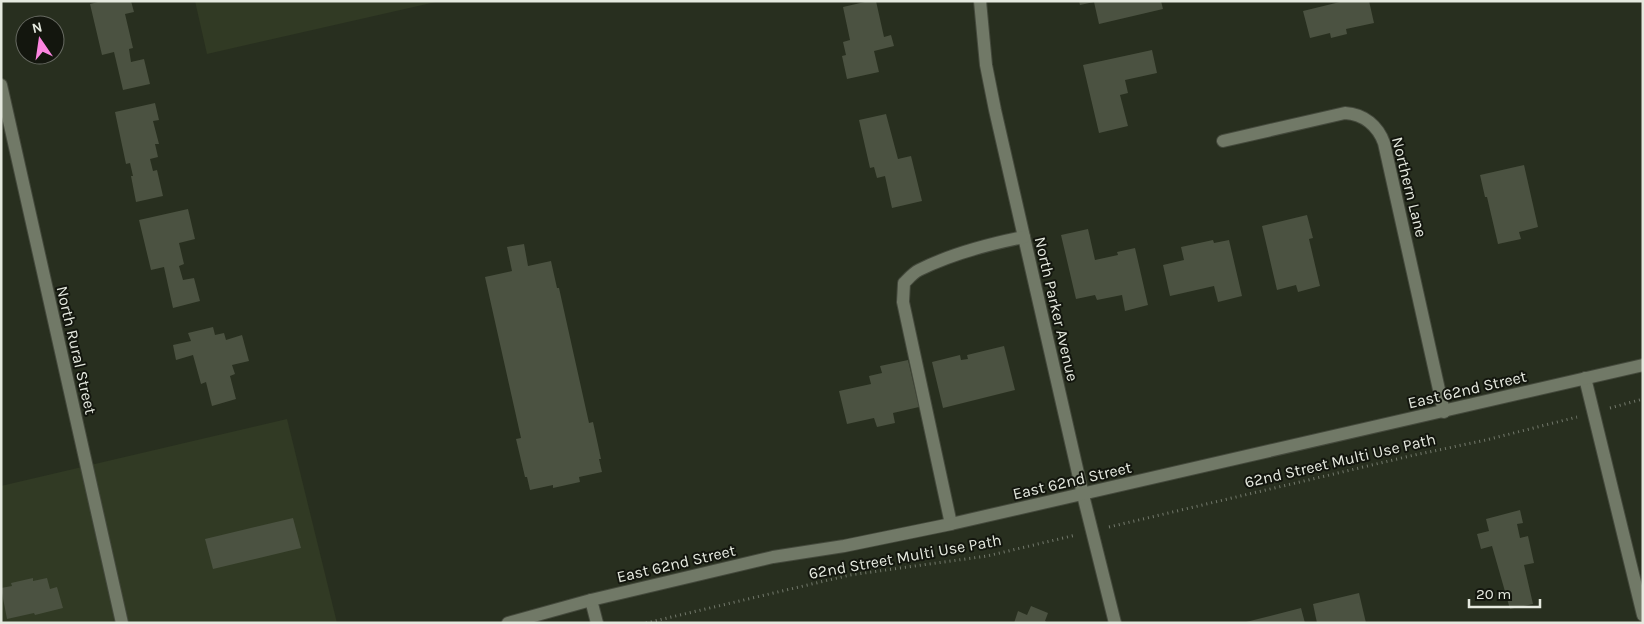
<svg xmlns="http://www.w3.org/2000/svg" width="1644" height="624" font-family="Karla,sans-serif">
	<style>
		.built { fill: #313a24 }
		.building { fill: #4b5241 }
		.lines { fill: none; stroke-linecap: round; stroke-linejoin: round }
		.minor-casing { stroke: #44493c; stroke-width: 14 }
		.path { stroke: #73796c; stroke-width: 3; stroke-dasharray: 1 4; stroke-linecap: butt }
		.minor { stroke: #717967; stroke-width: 12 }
		.labels { text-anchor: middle; stroke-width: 4; stroke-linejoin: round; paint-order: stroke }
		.street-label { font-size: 16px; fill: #e5e9df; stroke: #13160e }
	</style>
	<rect width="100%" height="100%" fill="#282f1f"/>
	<g class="built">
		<path d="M195,1H440L207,54Z"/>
		<path d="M287,419L337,623H1V486Z"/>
	</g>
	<g class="building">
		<path d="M102,1H131L134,12L125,14L133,48L129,49L131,62L144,59L150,84L123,90L114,52L102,55L90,4Z"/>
		<path d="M869,1H876L884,37L891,35L894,46L874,51L879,72L847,79L842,56L846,55L843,42L850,40L843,7Z"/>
		<path d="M1079,1H1161L1163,9L1099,24L1094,2L1080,5Z"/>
		<path d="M1344,1H1369L1374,23L1346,29L1347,34L1331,38L1330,33L1310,38L1303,11Z"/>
		<path d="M1152,50L1157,73L1125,80L1128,93L1120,95L1128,126L1099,133L1083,65Z"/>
		<path d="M155,103L159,120L153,121L159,144H155L158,157L150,159L153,171L157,170L163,196L136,202L131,176H133L130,163L126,164L115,112Z"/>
		<path d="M886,114L898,159L911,156L922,201L892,208L885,176L877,178L874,167L870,168L859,120Z"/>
		<path d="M1524,165L1538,227L1519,232L1521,239L1498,244L1487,197H1485L1480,175Z"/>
		<path d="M188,209L195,239L179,243L184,264L179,266L183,280L194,278L200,301L173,308L164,267L151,270L139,220Z"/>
		<path d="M1307,215L1313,238L1309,239L1320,286L1298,292L1296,285L1277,290L1262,226Z"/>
		<path d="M1088,229L1095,260L1118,255L1117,252L1135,248L1148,305L1125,311L1122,295L1097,300L1095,295L1076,299L1061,235Z"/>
		<path d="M1213,240L1214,243L1229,240L1242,296L1218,302L1214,286L1170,296L1163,265L1184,260L1181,247Z"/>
		<path d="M524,244L528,266L551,261L557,288H559L589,423L593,422L601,459H599L602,472L579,477L580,482L553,488V485L530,490L527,477H525L516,439L521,438L485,277L512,271L507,247Z"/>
		<path d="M213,327L215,335L224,333L226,340L242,335L249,361L232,365L235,374L230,376L236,399L212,406L206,382L201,384L193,355L176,360L173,345L191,341L188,333Z"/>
		<path d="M1004,346L1015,390L943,408L932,362L960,355L961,360L968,359L967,355Z"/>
		<path d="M908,360L919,407L893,413L895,423L877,427L874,418L847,424L839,391L871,384L869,376L882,373L880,366Z"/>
		<path d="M1520,510L1523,523L1517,524L1520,538L1528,536L1534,563L1524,565L1533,604L1510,609L1492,546L1481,549L1477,534L1489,531L1486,519Z"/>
		<path d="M293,518L301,548L213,569L205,539Z"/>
		<path d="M33,578V581L47,578L50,589L57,587L63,608L35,615L34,613L7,619L1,588L12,586L11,583Z"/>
		<path d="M1359,593L1366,623H1317L1313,604Z"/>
		<path d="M1031,606L1048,613L1045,621L1048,623H1014L1018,611L1027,615Z"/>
		<path d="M1301,608L1305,623H1246V622Z"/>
	</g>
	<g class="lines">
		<g class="minor-casing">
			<g id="minor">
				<path d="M980,1L986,65L995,110L1083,495L1115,623"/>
				<path d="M1,85L122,623"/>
				<path d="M1223,141L1345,113C1364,114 1378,126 1384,143L1444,412"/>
				<path d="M1585,378L1643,615"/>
				<path d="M951,524L903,302L904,283C908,279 913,273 919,270C951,254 989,244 1024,237"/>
				<path d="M591,600L597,623"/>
				<path d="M508,623L591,600L773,557L844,546L951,524L1643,365"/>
			</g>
		</g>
		<g class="path">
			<path d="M1610,408L1643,399"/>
			<path d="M1109,527L1410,456L1486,440L1577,417"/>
			<path d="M646,623L850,575L987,556L1076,535"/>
		</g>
		<use href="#minor" class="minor"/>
	</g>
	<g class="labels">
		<g class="street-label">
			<text transform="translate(1410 187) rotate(76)" y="6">Northern Lane</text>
			<text transform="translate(1057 309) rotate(77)" y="6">North Parker Avenue</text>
			<text transform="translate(77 350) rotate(77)" y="6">North Rural Street</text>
			<text transform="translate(1467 389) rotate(-13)" y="6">East 62nd Street</text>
			<text transform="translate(1340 460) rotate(-13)" y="6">62nd Street Multi Use Path</text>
			<text transform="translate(1072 480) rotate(-13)" y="6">East 62nd Street</text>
			<text transform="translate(905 556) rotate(-10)" y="6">62nd Street Multi Use Path</text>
			<text transform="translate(676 563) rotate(-13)" y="6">East 62nd Street</text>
		</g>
	</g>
	<rect width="1644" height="624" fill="none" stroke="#e5e9df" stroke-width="5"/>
	<g transform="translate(40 40) rotate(347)"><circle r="24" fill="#13160e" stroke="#676a62"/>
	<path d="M0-4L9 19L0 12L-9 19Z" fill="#fd86e1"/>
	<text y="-8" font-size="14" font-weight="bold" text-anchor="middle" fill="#e5e9df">N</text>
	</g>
	<path d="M1469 599v8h71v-8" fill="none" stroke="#e5e9df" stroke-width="2.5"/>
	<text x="1476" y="599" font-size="15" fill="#e5e9df" stroke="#13160e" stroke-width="4" paint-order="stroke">20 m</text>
</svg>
